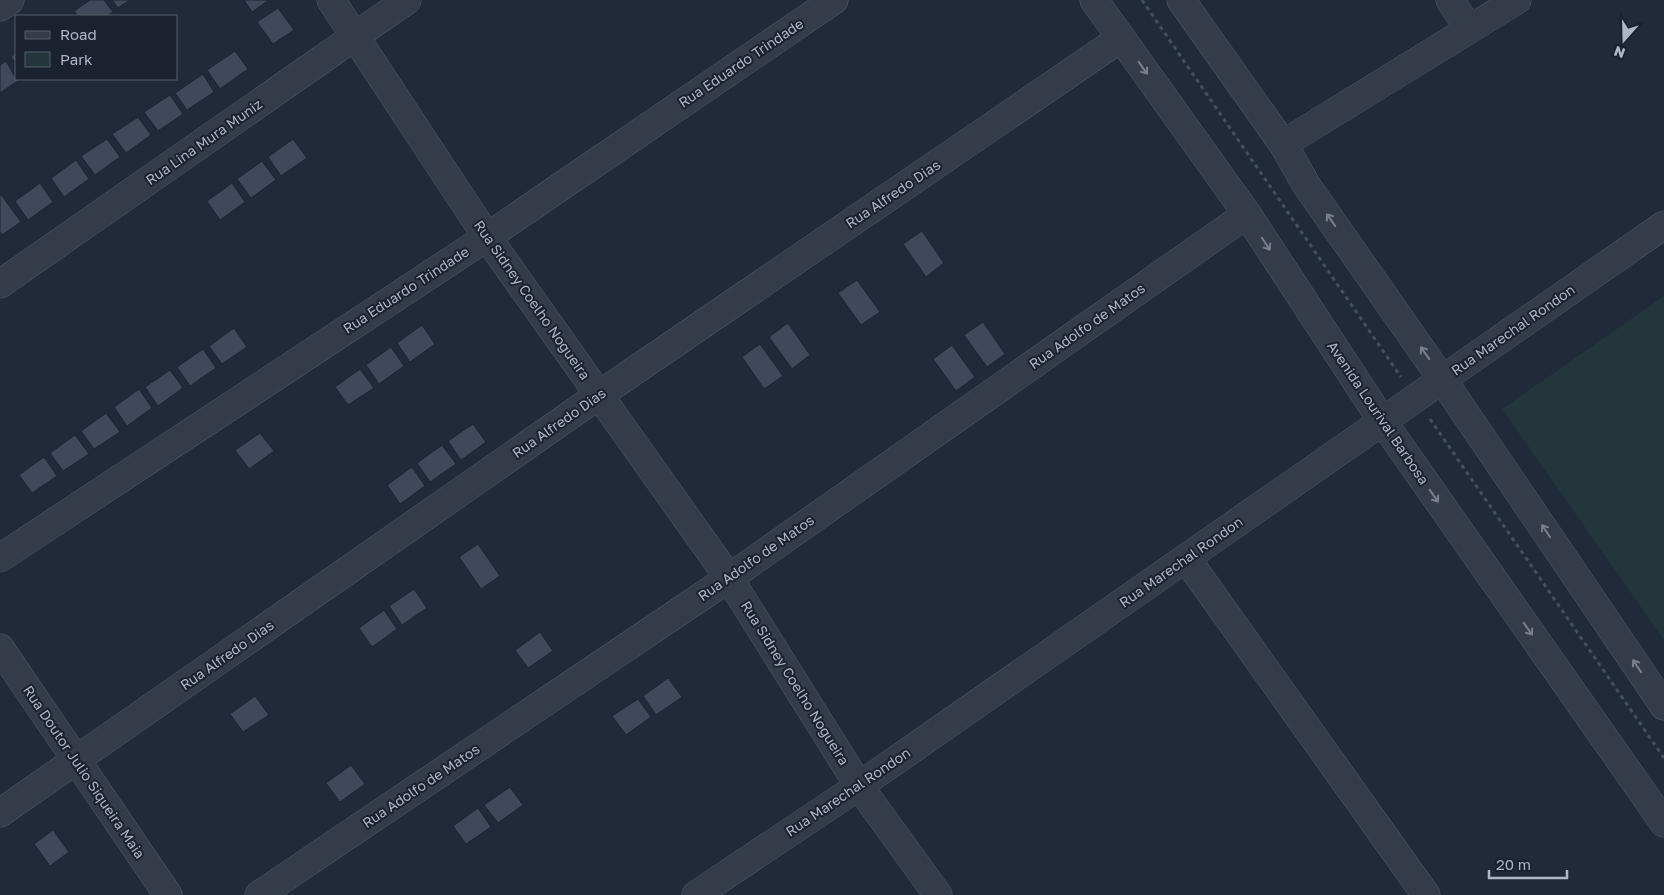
<svg xmlns="http://www.w3.org/2000/svg" width="1664" height="895" font-family="'Golos Text',sans-serif">
	<style>
		.green { fill: #23363b }
		.building { fill: #40495c; stroke: #1c2331 }
		.lines { fill: none; stroke-linecap: round; stroke-linejoin: round }
		.minor-casing { stroke: #525968; stroke-width: 29 }
		.path { stroke: #405358; stroke-width: 3; stroke-dasharray: 4 4; stroke-linecap: butt }
		.minor { stroke: #343c4a; stroke-width: 28 }
		.oneway { stroke: #787f8e }
		.labels { text-anchor: middle; stroke-width: 4; stroke-linejoin: round; paint-order: stroke }
		.street-label { font-size: 14px; fill: #afb6c6; stroke: #1a212f }
	</style>
	<rect width="100%" height="100%" fill="#212a3a"/>
	<path class="green" d="M1664,296V640L1502,409Z"/>
	<g class="building">
		<path d="M90,0H104L113,12L107,16H78L74,11Z"/>
		<path d="M112,0H130L118,8Z"/>
		<path d="M244,0H269L252,12Z"/>
		<path d="M278,8L294,30L273,44L257,22Z"/>
		<path d="M235,51L248,69L220,89L207,70Z"/>
		<path d="M16,53V64L11,57Z"/>
		<path d="M6,61L16,79L19,80L0,93V65Z"/>
		<path d="M203,74L214,92L187,110L175,93Z"/>
		<path d="M170,95L183,114L158,131L144,112Z"/>
		<path d="M138,117L151,135L126,153L112,134Z"/>
		<path d="M107,139L120,157L95,175L81,156Z"/>
		<path d="M293,139L307,158L281,176L268,157Z"/>
		<path d="M76,160L89,179L64,197L51,178Z"/>
		<path d="M262,161L276,180L251,198L237,179Z"/>
		<path d="M40,183L53,202L28,220L15,201Z"/>
		<path d="M232,183L245,202L220,220L207,201Z"/>
		<path d="M0,193L21,222L2,235L0,232Z"/>
		<path d="M922,231L944,263L926,277L903,244Z"/>
		<path d="M857,280L880,312L861,325L838,293Z"/>
		<path d="M983,322L1005,354L987,367L964,335Z"/>
		<path d="M788,323L810,355L792,369L769,337Z"/>
		<path d="M422,325L435,344L410,362L397,343Z"/>
		<path d="M234,328L247,347L222,364L209,346Z"/>
		<path d="M760,344L783,376L764,389L742,357Z"/>
		<path d="M952,345L975,377L956,391L933,359Z"/>
		<path d="M391,347L404,366L379,384L366,365Z"/>
		<path d="M203,349L216,368L190,386L177,367Z"/>
		<path d="M360,369L374,388L348,405L335,387Z"/>
		<path d="M170,370L183,388L158,406L145,387Z"/>
		<path d="M139,389L152,408L127,426L114,407Z"/>
		<path d="M106,413L120,432L94,449L81,431Z"/>
		<path d="M473,424L486,442L461,460L448,441Z"/>
		<path d="M260,433L274,451L249,469L235,450Z"/>
		<path d="M75,435L89,454L63,471L50,453Z"/>
		<path d="M442,445L456,464L430,482L417,463Z"/>
		<path d="M44,457L57,476L32,493L19,475Z"/>
		<path d="M412,467L425,486L400,504L387,485Z"/>
		<path d="M478,544L500,576L481,589L459,557Z"/>
		<path d="M414,589L427,608L402,625L389,606Z"/>
		<path d="M384,610L397,629L372,647L359,628Z"/>
		<path d="M540,632L553,651L528,668L515,650Z"/>
		<path d="M668,678L682,697L656,715L643,696Z"/>
		<path d="M255,696L269,715L243,732L230,714Z"/>
		<path d="M638,699L651,717L626,735L612,716Z"/>
		<path d="M351,765L365,784L340,802L326,783Z"/>
		<path d="M510,787L523,805L498,823L484,805Z"/>
		<path d="M478,808L491,827L466,844L453,826Z"/>
		<path d="M53,830L69,852L50,866L34,844Z"/>
	</g>
	<g class="lines">
		<g class="minor-casing">
			<g id="minor">
				<path d="M331,0L487,237L729,578L859,786L938,895"/>
				<path d="M1094,0L1247,214L1383,422L1664,823"/>
				<path d="M1181,0L1283,144L1307,186L1442,379L1664,706"/>
				<path d="M1450,0L1469,29"/>
				<path d="M0,7L10,0"/>
				<path d="M1283,144L1517,0"/>
				<path d="M0,284L407,0"/>
				<path d="M0,558L487,237L834,0"/>
				<path d="M1186,558L1426,895"/>
				<path d="M0,648L168,895"/>
				<path d="M0,813L599,395L1121,38"/>
				<path d="M259,895L729,578L1247,214"/>
				<path d="M696,895L859,786L1664,225"/>
			</g>
		</g>
		<g class="path">
			<path d="M1142,0L1401,377"/>
			<path d="M1430,419L1664,758"/>
		</g>
		<use href="#minor" class="minor"/>
	</g>
	<defs><path id="oneway-shaft" d="M-6 0H5M1.5-3L5.5 0L1.5 3" fill="none" stroke-width="1.6" stroke-linecap="round" stroke-linejoin="round" transform="scale(1.25)"/></defs>
	<g class="oneway">
		<use href="#oneway-shaft" transform="translate(1143 68) rotate(55)"/>
		<use href="#oneway-shaft" transform="translate(1331 220) rotate(-125)"/>
		<use href="#oneway-shaft" transform="translate(1266 244) rotate(57)"/>
		<use href="#oneway-shaft" transform="translate(1425 353) rotate(-125)"/>
		<use href="#oneway-shaft" transform="translate(1434 496) rotate(55)"/>
		<use href="#oneway-shaft" transform="translate(1546 531) rotate(-124)"/>
		<use href="#oneway-shaft" transform="translate(1528 629) rotate(55)"/>
		<use href="#oneway-shaft" transform="translate(1637 666) rotate(-124)"/>
	</g>
	<g class="labels">
		<g class="street-label">
			<text transform="translate(741 63) rotate(-34)" y="5">Rua Eduardo Trindade</text>
			<text transform="translate(204 142) rotate(-35)" y="5">Rua Lina Mura Muniz</text>
			<text transform="translate(893 194) rotate(-34)" y="5">Rua Alfredo Dias</text>
			<text transform="translate(406 290) rotate(-33)" y="5">Rua Eduardo Trindade</text>
			<text transform="translate(532 300) rotate(55)" y="5">Rua Sidney Coelho Nogueira</text>
			<text transform="translate(1087 326) rotate(-35)" y="5">Rua Adolfo de Matos</text>
			<text transform="translate(1513 330) rotate(-35)" y="5">Rua Marechal Rondon</text>
			<text transform="translate(1378 413) rotate(56)" y="5">Avenida Lourival Barbosa</text>
			<text transform="translate(559 423) rotate(-35)" y="5">Rua Alfredo Dias</text>
			<text transform="translate(756 558) rotate(-35)" y="5">Rua Adolfo de Matos</text>
			<text transform="translate(1181 562) rotate(-35)" y="5">Rua Marechal Rondon</text>
			<text transform="translate(227 655) rotate(-35)" y="5">Rua Alfredo Dias</text>
			<text transform="translate(795 683) rotate(58)" y="5">Rua Sidney Coelho Nogueira</text>
			<text transform="translate(84 772) rotate(56)" y="5">Rua Doutor Julio Siqueira Maia</text>
			<text transform="translate(421 786) rotate(-34)" y="5">Rua Adolfo de Matos</text>
			<text transform="translate(848 792) rotate(-34)" y="5">Rua Marechal Rondon</text>
		</g>
	</g>
	<rect x="15" y="15" width="162" height="65" fill="#1a212f" stroke="#565d6b"/>
	<rect x="25" y="31" width="25" height="8" fill="#343c4a" stroke="#565d6b"/>
	<text x="60" y="40" font-size="15" fill="#afb6c6">Road</text>
	<rect x="25" y="52" width="25" height="15" fill="#23363b" stroke="#565d6b"/>
	<text x="60" y="65" font-size="15" fill="#afb6c6">Park</text>
	<g transform="translate(1624 40) rotate(200)" stroke="#1a212f" stroke-width="4" paint-order="stroke">
	<path d="M0-4L9 19L0 12L-9 19Z" fill="#afb6c6"/>
	<text y="-8" font-size="14" font-weight="bold" text-anchor="middle" fill="#afb6c6">N</text>
	</g>
	<path d="M1489 870v8h78v-8" fill="none" stroke="#afb6c6" stroke-width="2.5"/>
	<text x="1496" y="870" font-size="15" fill="#afb6c6" stroke="#1a212f" stroke-width="4" paint-order="stroke">20 m</text>
</svg>
